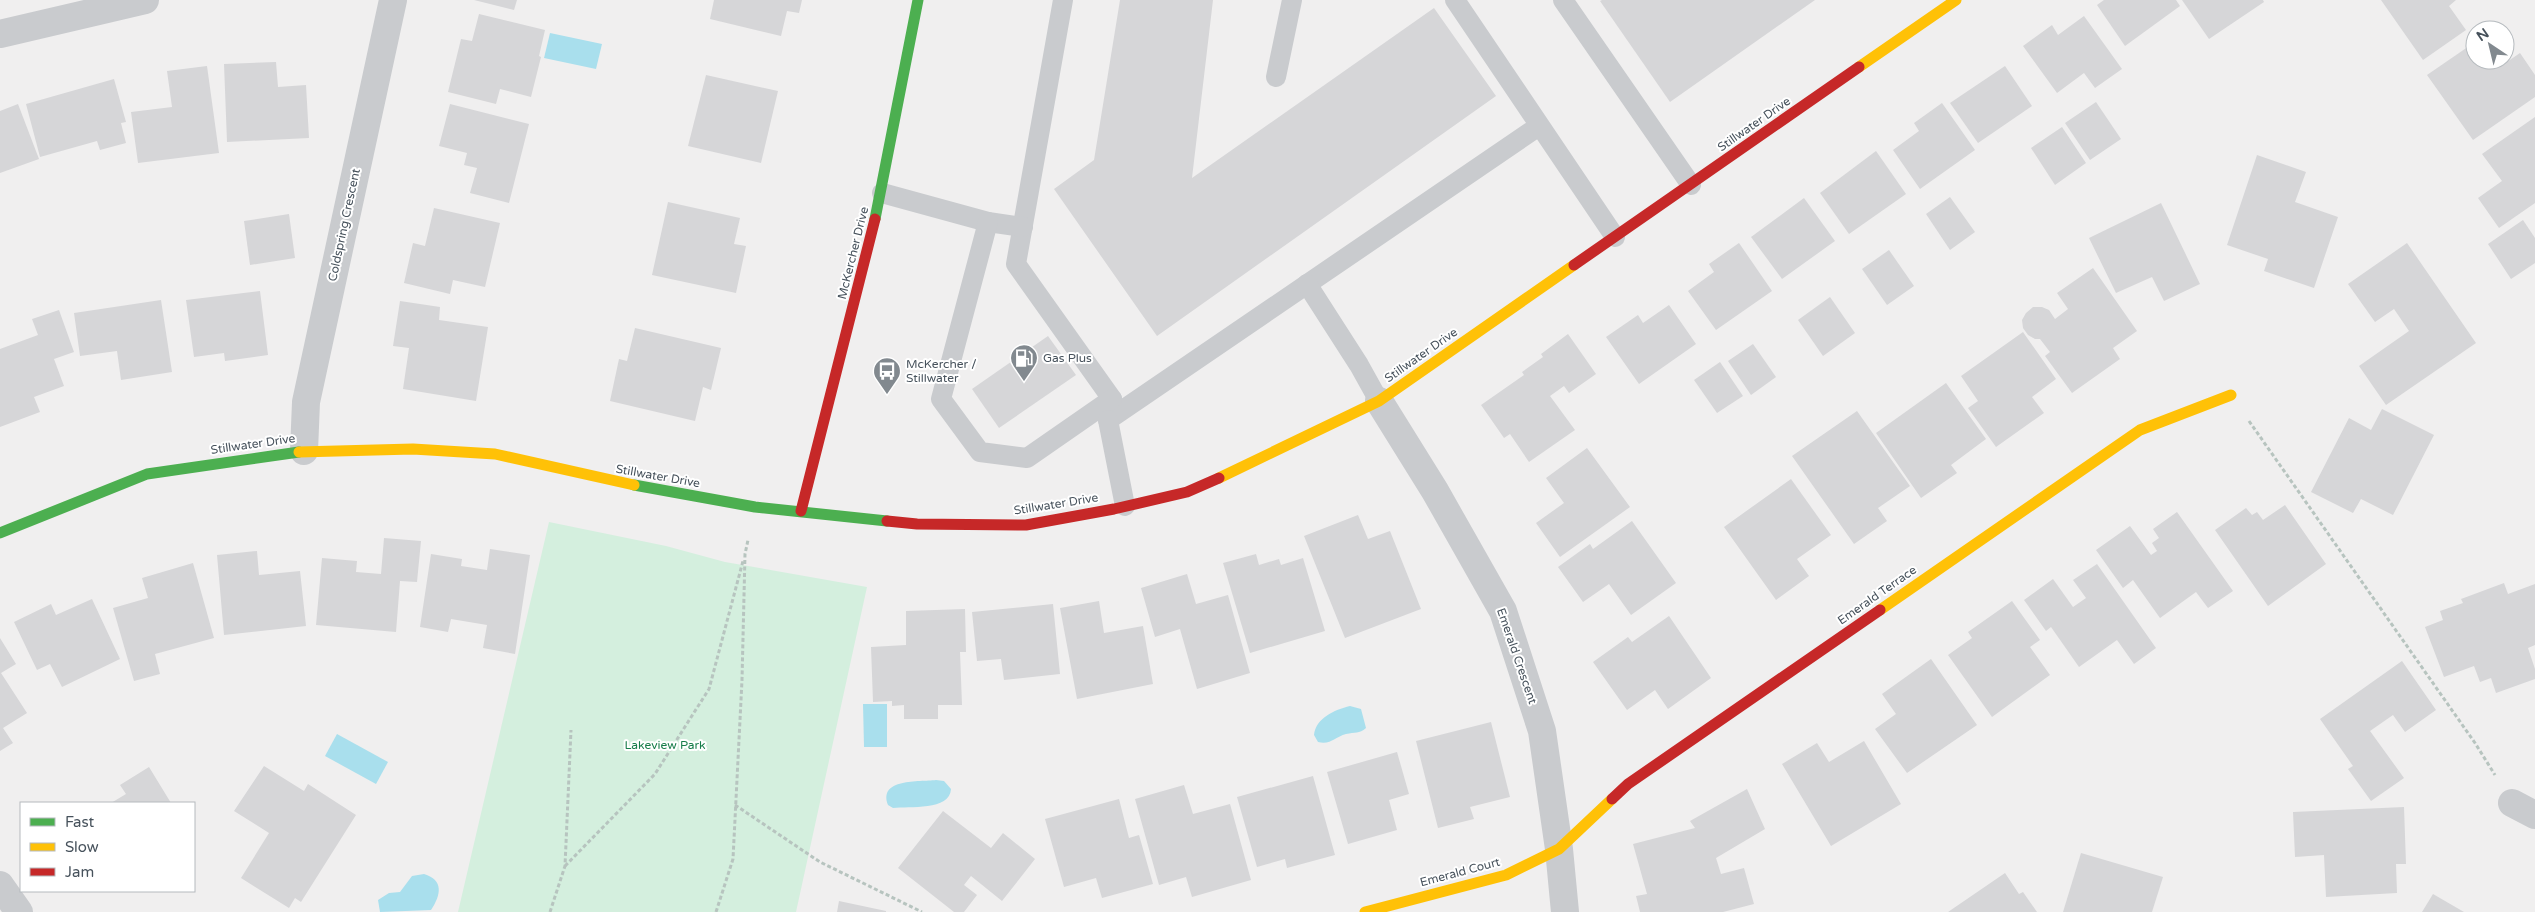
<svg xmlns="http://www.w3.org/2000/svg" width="2535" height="912" font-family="'Varela Round',sans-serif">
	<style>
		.green { fill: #d4efde }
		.water { fill: #a9dfed }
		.building { fill: #d6d6d8 }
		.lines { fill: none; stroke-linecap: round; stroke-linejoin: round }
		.path { stroke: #b7c4bf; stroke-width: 3; stroke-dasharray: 4 2.5; stroke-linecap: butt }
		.lane { stroke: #c9cbce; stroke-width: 20 }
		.street { stroke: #c9cbce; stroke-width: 28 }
		.fast { stroke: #4caf50; stroke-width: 11 }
		.slow { stroke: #ffc107; stroke-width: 11 }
		.jam { stroke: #c62828; stroke-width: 11 }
		.labels { text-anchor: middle; stroke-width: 4; stroke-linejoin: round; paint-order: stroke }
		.street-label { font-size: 12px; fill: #47525c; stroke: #fff }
		.poi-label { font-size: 12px; fill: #47525c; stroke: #fff; text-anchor: start }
		.park-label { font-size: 12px; fill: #177d4a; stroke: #fff }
	</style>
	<rect width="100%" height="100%" fill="#f0efef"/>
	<path class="green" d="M549,522L666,546L725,562L867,587L796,912H458Z"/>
	<g class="water">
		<path d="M550,33L602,44L596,69L544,58Z"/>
		<path d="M863,704H887V747H864Z"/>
		<path d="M1350,706L1361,709L1366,728C1359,734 1355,732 1346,734C1335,737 1331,745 1318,742L1314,735C1316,718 1334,710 1350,706Z"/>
		<path d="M337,734L388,762L376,784L325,756Z"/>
		<path d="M936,780L944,781L951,789C950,811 909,806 893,808L888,805C878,778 919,782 936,780Z"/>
		<path d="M424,874C444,880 441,895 431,910L380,912L378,900L389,893L400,892L412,876Z"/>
	</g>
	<g class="building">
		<path d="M474,0H517L514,10Z"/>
		<path d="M714,0H802L799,13L787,11L781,36L710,19Z"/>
		<path d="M1120,0H1213L1192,178L1434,8L1496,96L1157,336L1054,189L1094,160Z"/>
		<path d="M1602,0H1815L1670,102L1600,1Z"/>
		<path d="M2104,0H2176L2180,6L2125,46L2097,5Z"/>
		<path d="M2182,0H2263L2264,2L2209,39Z"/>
		<path d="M2381,0H2456L2449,6L2466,30L2423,60Z"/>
		<path d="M479,14L545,30L539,56L541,57L531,97L500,89L496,104L448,92L461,39L472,41Z"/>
		<path d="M2084,16L2122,69L2095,88L2084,73L2057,93L2023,46L2052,25L2058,35Z"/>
		<path d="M2475,42V60H2492L2498,68L2520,53L2535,75V97L2473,140L2427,75Z"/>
		<path d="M276,62L278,87L306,85L309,138L227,142L224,64Z"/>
		<path d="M207,66L219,153L138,163L131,112L172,107L167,71Z"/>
		<path d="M2005,66L2032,106L1978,143L1950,103Z"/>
		<path d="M706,75L778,91L761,163L688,146Z"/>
		<path d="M114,79L126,122L121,123L126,143L100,150L97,141L40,157L26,104Z"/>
		<path d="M2096,102L2121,139L2090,160L2065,123Z"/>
		<path d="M1942,103L1975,150L1920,189L1893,150L1919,131L1914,123Z"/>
		<path d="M18,104L39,159L0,173V111Z"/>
		<path d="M450,104L529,124L509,203L470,193L477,168L464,165L467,153L439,146Z"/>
		<path d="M2535,117V203L2499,228L2478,198L2502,181L2482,154Z"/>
		<path d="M2062,127L2086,163L2055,185L2031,148Z"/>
		<path d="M1876,151L1906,194L1849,234L1820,193Z"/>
		<path d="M2257,155L2306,172L2295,202L2338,217L2314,288L2264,271L2268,259L2227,245Z"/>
		<path d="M1950,197L1975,232L1950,250L1926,214Z"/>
		<path d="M1804,198L1835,241L1782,279L1751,237Z"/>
		<path d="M668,202L740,218L734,244L746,246L736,293L652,275Z"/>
		<path d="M2161,203L2200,284L2164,301L2152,277L2116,293L2089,238Z"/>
		<path d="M434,208L500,223L485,287L453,280L450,294L404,283L413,243L425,246Z"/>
		<path d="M289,214L295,258L250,265L244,221Z"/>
		<path d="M2523,220L2535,238V263L2511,279L2488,244Z"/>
		<path d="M1739,243L1772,291L1716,330L1688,291L1714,272L1709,264Z"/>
		<path d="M2407,243L2476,343L2386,405L2359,366L2409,331L2394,309L2375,322L2348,284Z"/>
		<path d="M1889,250L1914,286L1887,305L1862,269Z"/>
		<path d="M2093,268L2137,331L2113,348L2120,359L2072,393L2045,356L2050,352L2040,339H2035L2028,335L2023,328L2022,320L2026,313L2033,307H2042L2049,310L2055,319L2068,309L2057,293Z"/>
		<path d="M260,291L268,355L225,361L224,353L194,357L186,300Z"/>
		<path d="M1830,297L1855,333L1823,356L1798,320Z"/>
		<path d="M161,300L172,372L121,380L117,351L80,356L74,313Z"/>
		<path d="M400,301L440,307L439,320L488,327L476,401L403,389L409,348L393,346Z"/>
		<path d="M1669,305L1696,344L1639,384L1606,337L1638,315L1643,323Z"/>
		<path d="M59,310L74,352L54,359L64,386L34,397L40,412L0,427V349L38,335L32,319Z"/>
		<path d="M635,328L721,348L711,390L703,387L695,421L610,401L619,359L627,361Z"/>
		<path d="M2023,332L2056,379L2032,397L2044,413L1996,447L1968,408L1978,401L1961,376Z"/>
		<path d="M1568,334L1596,374L1569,393L1564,386L1550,396L1575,430L1529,462L1510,434L1504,438L1481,405L1524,375L1522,372L1543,357L1541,354Z"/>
		<path d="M1048,336L1076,375L999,428L972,389Z"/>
		<path d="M1753,344L1776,377L1751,395L1728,361Z"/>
		<path d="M1720,362L1743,396L1717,413L1694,380Z"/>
		<path d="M1946,383L1986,439L1951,465L1957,473L1921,498L1876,433Z"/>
		<path d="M2382,409L2434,435L2393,515L2361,499L2353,513L2311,492L2349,418L2371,430Z"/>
		<path d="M1857,411L1910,486L1878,508L1887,521L1854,544L1792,456Z"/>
		<path d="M1587,448L1630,507L1560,557L1536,523L1564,503L1546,478Z"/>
		<path d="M1791,479L1831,535L1797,559L1809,576L1776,600L1724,527Z"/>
		<path d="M2285,505L2326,564L2268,606L2215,530L2246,508L2252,515L2257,512L2263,520Z"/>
		<path d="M2177,512L2233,591L2208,608L2196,592L2160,618L2133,580L2123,588L2096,550L2130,526L2151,555L2157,551L2152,543L2159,538L2153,529Z"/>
		<path d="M1358,515L1368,539L1390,531L1421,609L1345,638L1304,536Z"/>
		<path d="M1632,521L1676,583L1631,615L1609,584L1583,602L1558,567L1590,544L1593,549Z"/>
		<path d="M384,538L421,541L417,582L400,581L396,632L316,625L322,558L357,561L356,572L381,574Z"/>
		<path d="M490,549L530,555L515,654L483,648L487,625L451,619L448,632L420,627L431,554L462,559L461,566L487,570Z"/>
		<path d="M257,551L259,575L300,571L306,626L224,635L217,555Z"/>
		<path d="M1256,554L1259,565L1279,559L1281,565L1303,558L1325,631L1250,653L1223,563Z"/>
		<path d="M193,563L214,638L155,654L160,674L134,681L113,608L148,598L142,578Z"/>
		<path d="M2097,564L2156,648L2134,664L2117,640L2079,667L2051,627L2046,631L2024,600L2053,579L2073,607L2086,598L2073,580Z"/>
		<path d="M1187,574L1196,604L1228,595L1250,673L1197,689L1180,629L1155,637L1141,588Z"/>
		<path d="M2504,583L2508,594L2535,584V645L2528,648L2535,669V679L2496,693L2491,678L2480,682L2474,666L2444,677L2425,627L2443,620L2440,611L2463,603L2461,599Z"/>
		<path d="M92,599L120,659L62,687L50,664L37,670L14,622L51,604L56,615Z"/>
		<path d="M1099,601L1104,633L1143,626L1153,684L1077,699L1060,608Z"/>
		<path d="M2012,601L2040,640L2030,647L2050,675L1992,717L1948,655L1972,638L1968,632Z"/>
		<path d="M1053,604L1060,674L1004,680L1001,659L977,661L972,612Z"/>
		<path d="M965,609L966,652H960L962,705H938V719H904V705L892,706V701L873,702L871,647L906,645V611Z"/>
		<path d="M1669,616L1711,678L1668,709L1655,690L1627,710L1593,662L1628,637L1632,642Z"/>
		<path d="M0,638L16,664L1,673L27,713L3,728L13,743L0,751Z"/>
		<path d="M1931,659L1977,725L1907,773L1875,729L1896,714L1882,694Z"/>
		<path d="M2402,661L2436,710L2405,732L2393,715L2370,731L2404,778L2371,801L2348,769L2353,766L2320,719Z"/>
		<path d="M1491,722L1510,797L1470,807L1474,819L1438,828L1416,741Z"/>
		<path d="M1864,741L1901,804L1831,846L1782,764L1817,743L1829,762Z"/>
		<path d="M1397,752L1409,794L1389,800L1397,830L1348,844L1327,772Z"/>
		<path d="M264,766L304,791L308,784L356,815L301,902L295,898L289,908L241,878L269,833L234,811Z"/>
		<path d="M149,767L171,803H111L126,794L120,785Z"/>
		<path d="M1313,776L1335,855L1287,868L1285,859L1257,867L1237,797Z"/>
		<path d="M1184,785L1193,814L1230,804L1251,880L1192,897L1186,877L1159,885L1135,799Z"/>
		<path d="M1747,789L1765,829L1716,858L1721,874L1744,868L1754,904L1723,912H1640L1636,896L1647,894L1633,844L1695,828L1690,821Z"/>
		<path d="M1119,799L1129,838L1139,835L1153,884L1102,898L1096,878L1064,887L1045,819Z"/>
		<path d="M2404,807L2406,864H2396L2397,893L2326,897L2324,855L2295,857L2293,812Z"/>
		<path d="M943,811L991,848L1003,833L1035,859L1002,901L971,876L964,885L977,895L964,912H954L898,868Z"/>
		<path d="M2081,853L2163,877L2152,912H2063Z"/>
		<path d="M2005,873L2019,894L2023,892L2037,912H1948Z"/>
		<path d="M2433,894L2464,912H2422Z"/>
		<path d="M839,901L886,911V912H837Z"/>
	</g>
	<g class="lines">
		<g class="path">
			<path d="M2249,421L2475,743L2495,775"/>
			<path d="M735,805L820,862L922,912"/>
			<path d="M565,866L655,774L709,689L743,561"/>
			<path d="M550,912L565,866L571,730"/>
			<path d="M716,912L733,859L742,680L745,554L748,540"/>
		</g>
		<g class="lane">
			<path d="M1063,0L1016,264L1112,399L1108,420L1539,126"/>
			<path d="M1455,0L1615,237"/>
			<path d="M1563,0L1691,185"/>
			<path d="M1276,77L1292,0"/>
			<path d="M882,193L988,222L1023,227"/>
			<path d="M988,222L941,399L980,452L1027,458L1112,399"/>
			<path d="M1307,284L1359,365L1379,401"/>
			<path d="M1108,420L1125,506"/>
		</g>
		<g class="street">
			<path d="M0,34L145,0"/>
			<path d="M1379,401L1435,491L1503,611L1542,731L1559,849L1565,912"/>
			<path d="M304,451L306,402L393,0"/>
			<path d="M2512,803L2535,815"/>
			<path d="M0,885L19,912"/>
		</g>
		<g class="fast">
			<path d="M875,219L918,0"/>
			<path d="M634,485L755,507L887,521"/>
			<path d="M0,533L147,474L299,452"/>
		</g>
		<g class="slow">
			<path d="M1859,67L1956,0"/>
			<path d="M299,452L413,449L495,454L634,485"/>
			<path d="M1219,478L1379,401L1574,265"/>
			<path d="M1880,610L2140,430L2231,395"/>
			<path d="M1365,912L1506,875L1559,849L1612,799"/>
		</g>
		<g class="jam">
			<path d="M1574,265L1859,67"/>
			<path d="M801,511L875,219"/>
			<path d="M887,521L917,524L1026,525L1114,509L1187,492L1219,478"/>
			<path d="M1612,799L1628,784L1880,610"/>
		</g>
	</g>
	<defs>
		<g id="fuel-pin" transform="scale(1.4375)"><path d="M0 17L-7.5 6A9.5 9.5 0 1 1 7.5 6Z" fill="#82898f" stroke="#fff"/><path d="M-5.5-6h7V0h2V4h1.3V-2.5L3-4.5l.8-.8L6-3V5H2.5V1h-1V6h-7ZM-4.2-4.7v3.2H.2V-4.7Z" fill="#fff"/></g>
		<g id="bus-pin" transform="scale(1.4375)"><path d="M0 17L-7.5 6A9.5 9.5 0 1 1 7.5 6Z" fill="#82898f" stroke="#fff"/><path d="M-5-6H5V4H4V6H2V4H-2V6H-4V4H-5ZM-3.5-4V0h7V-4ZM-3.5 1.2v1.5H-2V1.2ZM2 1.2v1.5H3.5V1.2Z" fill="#fff"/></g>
	</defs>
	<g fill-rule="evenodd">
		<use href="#fuel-pin" x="1024" y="358"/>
		<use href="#bus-pin" x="887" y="371"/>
	</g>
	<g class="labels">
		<g class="street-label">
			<text transform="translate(1754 124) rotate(-35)" y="4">Stillwater Drive</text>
			<text transform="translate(344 225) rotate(-78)" y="4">Coldspring Crescent</text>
			<text transform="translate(853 253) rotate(-76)" y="4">McKercher Drive</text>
			<text transform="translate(1421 355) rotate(-35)" y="4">Stillwater Drive</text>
			<text transform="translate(253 444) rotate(-8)" y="4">Stillwater Drive</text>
			<text transform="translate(658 476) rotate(10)" y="4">Stillwater Drive</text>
			<text transform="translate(1056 504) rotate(-9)" y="4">Stillwater Drive</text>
			<text transform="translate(1877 595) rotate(-35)" y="4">Emerald Terrace</text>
			<text transform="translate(1517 656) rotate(71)" y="4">Emerald Crescent</text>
			<text transform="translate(1460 872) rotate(-15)" y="4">Emerald Court</text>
		</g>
		<g class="poi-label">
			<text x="1043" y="362">Gas Plus</text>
			<text x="906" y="368">McKercher /<tspan x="906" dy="14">Stillwater</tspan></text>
		</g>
		<g class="park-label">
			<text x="665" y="749">Lakeview Park</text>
		</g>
	</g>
	<rect x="20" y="802" width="175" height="90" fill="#ffffff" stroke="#b5babe"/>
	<rect x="30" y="818" width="25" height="8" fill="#4caf50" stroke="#b5babe"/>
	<text x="65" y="827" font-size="15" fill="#47525c">Fast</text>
	<rect x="30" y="843" width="25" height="8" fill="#ffc107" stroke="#b5babe"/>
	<text x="65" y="852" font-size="15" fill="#47525c">Slow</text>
	<rect x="30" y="868" width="25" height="8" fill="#c62828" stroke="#b5babe"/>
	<text x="65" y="877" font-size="15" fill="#47525c">Jam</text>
	<g transform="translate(2490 45) rotate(325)"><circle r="24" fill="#ffffff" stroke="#b5babe"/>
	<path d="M0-4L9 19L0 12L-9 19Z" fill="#82898f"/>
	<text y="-8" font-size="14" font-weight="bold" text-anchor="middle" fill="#47525c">N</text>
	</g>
</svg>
